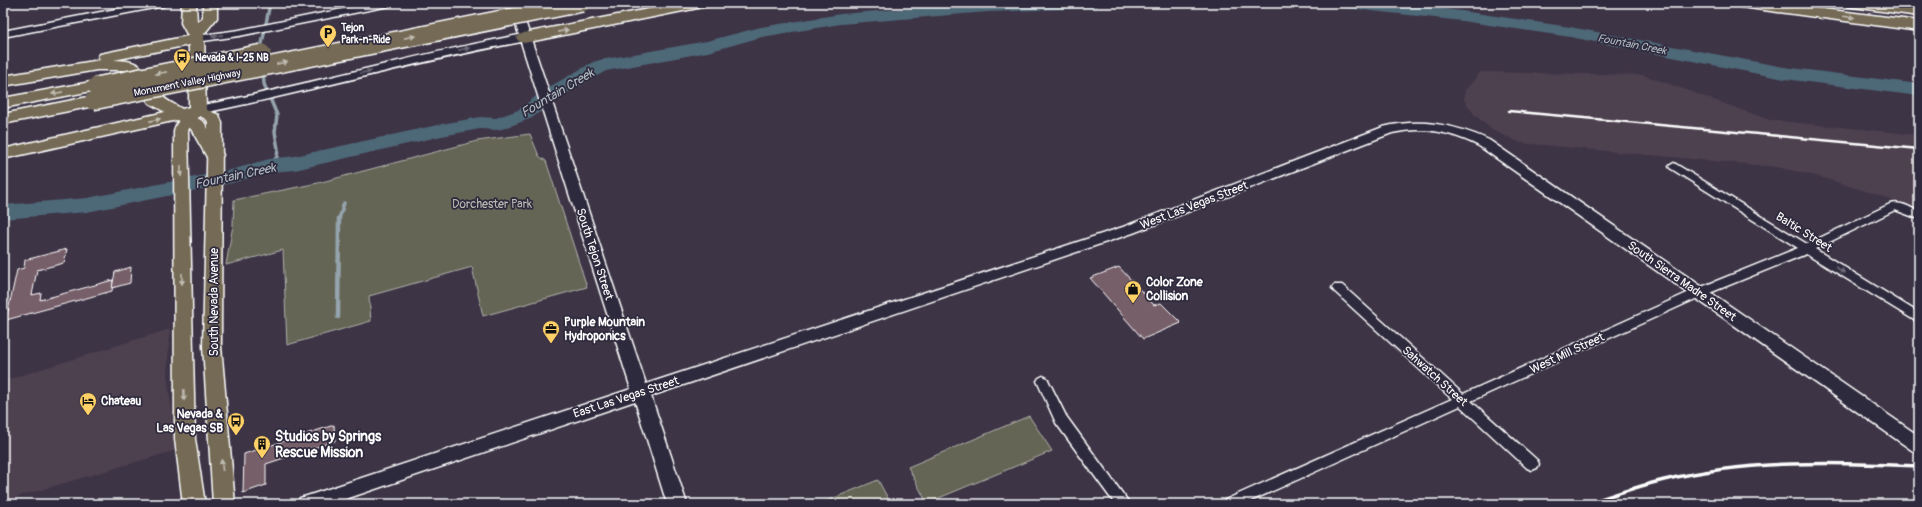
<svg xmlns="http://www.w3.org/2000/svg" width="1922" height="507" font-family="Pangolin,sans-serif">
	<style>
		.built { fill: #4e4150 }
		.green { fill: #656557; stroke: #b2b2ab }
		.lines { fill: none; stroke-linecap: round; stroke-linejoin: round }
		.stream-far1 { stroke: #95a4ad; stroke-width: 3.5 }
		.stream { stroke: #95a4ad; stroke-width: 4.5 }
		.river { fill: #4e6777; fill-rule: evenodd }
		.building { fill: #775e69; stroke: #fff }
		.street-casing { stroke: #fff; stroke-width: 3 }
		.secondary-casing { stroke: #fff; stroke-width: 3 }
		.primary-casing { stroke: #fff; stroke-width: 3 }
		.highway-casing { stroke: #fff; stroke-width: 3 }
		.street { fill: #2f2a3d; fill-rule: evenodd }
		.secondary { fill: #2f2a3d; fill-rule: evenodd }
		.primary { fill: #746b55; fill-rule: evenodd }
		.highway { fill: #746b55; fill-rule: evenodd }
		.rail-far1 { stroke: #fff; stroke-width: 2.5 }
		.rail { stroke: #fff; stroke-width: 3.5 }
		.highway-bridge-casing { stroke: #fff; stroke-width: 20; stroke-linecap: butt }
		.highway-bridge { stroke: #746b55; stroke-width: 17 }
		.oneway { fill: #c0bcb2 }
		.oneway2 { fill: #6d6a77 }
		.labels { text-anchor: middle; stroke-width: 3.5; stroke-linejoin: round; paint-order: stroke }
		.far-poi-label { font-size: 10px; font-weight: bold; fill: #fff; stroke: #2f2a3d; text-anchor: start }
		.far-street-label { font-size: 10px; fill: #fff; stroke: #2f2a3d }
		.far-water-label { font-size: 11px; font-style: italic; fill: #afbbc2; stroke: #2f2a3d }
		.park-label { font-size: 12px; fill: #babab3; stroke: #2f2a3d }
		.street-label { font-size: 12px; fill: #fff; stroke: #2f2a3d }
		.poi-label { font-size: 12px; font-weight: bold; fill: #fff; stroke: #2f2a3d; text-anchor: start }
		.water-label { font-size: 13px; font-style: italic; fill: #afbbc2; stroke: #2f2a3d }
		.near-poi-label { font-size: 14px; font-weight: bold; fill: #fff; stroke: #2f2a3d; text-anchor: start }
	</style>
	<rect width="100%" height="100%" fill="#3d3446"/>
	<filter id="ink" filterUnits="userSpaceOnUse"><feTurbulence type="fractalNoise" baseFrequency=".025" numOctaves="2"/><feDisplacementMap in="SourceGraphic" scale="8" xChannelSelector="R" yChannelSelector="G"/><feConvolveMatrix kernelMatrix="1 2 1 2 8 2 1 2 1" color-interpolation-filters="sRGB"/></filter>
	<g filter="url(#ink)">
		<g class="built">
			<path d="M1481,72L1644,75L1770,120L1919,135V211L1878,195L1820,177L1777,167L1521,143L1492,130L1474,114L1464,100L1465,90Z"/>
			<path d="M170,329L167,374L177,450L3,501V381Z"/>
		</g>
		<g class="green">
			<path d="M530,134L539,156L546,161L587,287L483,316L472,267L369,296L371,321L287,345L283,250L226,265L233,225L234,200L318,183L477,141Z"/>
			<path d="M1029,416L1052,451L927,503L908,467Z"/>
			<path d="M878,480L891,504H819Z"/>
		</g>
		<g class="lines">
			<g class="stream-far1">
				<path d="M261,49L270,3"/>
				<path d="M263,70L264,84L277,115L275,132L278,149L277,157L269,166"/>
				<path d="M339,219L344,203"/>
			</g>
			<path class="stream" d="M338,317L339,218"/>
			<g class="river">
				<path d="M972,3H1100L1097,7L1091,8L988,12L841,24L762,37L708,52L606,71L558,98L532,118L505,128L498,130L480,129L442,136L295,170L270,172L232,183L87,212L3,219V205L87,198L231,170L269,159L295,156L442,124L480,117L496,118L518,110L544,90L593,62L600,60L707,41L761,27L841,14Z"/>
				<path d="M1336,3H1393L1462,11L1570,27L1784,67L1919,84V96L1784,79L1570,37L1462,21L1345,8L1339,7Z"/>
			</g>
		</g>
		<g class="building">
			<path d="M67,249L64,263L37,270L32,295L41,293L40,300L113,280L112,291L6,320L17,270L24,268L25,260Z"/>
			<path d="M131,267L130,283L112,288L115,272Z"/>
			<path d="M1119,267L1154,305L1161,303L1181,323L1143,339L1090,278Z"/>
			<path d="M334,425L335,441L266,464V485L243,493L244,454Z"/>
		</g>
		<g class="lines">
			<g class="street-casing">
				<g id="street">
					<path d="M1674,163L1807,244L1890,204C1900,201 1910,207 1919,212V219L1895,210L1815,249L1919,313V323L1806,254L1702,296L1471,401L1537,460L1539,464L1537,468L1532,470L1527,468L1460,406L1244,504H1223L1225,500L1452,399L1334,291L1332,288L1334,285H1342L1463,394L1694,290L1798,248L1670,168L1669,166Z"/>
					<path d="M1043,376L1047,378L1066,416L1130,504H1115L1056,423L1037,381L1039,378Z"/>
				</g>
			</g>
			<g class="secondary-casing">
				<g id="secondary">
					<path d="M147,3H169L164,6L3,37V31Z"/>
					<path d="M372,3H394L389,6L239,36L196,42L190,39L196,36L239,30Z"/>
					<path d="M509,3H519L646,384L1123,227L1383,127C1421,118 1454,124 1489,140L1919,436V453L1913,451L1479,146C1451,132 1424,126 1392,133L1133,233L651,396L687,504H667L635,401L331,504H297L300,498L307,496L631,389L521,42C412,62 306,93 198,114L192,110L198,106C306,86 411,55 519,35Z"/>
				</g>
			</g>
			<g class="primary-casing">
				<path id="primary" d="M198,106L219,115L222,123L221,346L235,504H213L203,346L208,123L207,120L200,116L189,127L188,132L195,439L205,504H183L175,439L174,132C175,122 188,108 198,106Z"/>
			</g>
			<g class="highway-casing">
				<g id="highway">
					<path d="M182,3H196L197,23L203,17V3H217V18L204,34L206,110L204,114L194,116L204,122L223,155L220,159L214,160L208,159L191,129L177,120L3,159V149L165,112L149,103L130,73L123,70H97L3,86V76L100,60L98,57L100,54L188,36L181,23ZM189,45V107L182,109C175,104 166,101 161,95C141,74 149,60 114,60Z"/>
					<path d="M680,3H710L708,6L703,7L524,43L519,41L516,38L519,35L524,33Z"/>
					<path d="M1734,3H1775L1919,21V31L1741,7L1736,6Z"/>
					<path d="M1845,3H1885L1919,8V16L1852,7L1847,6Z"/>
					<path d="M96,81L102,83L104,86L102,89L3,108V98Z"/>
					<path d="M93,96L99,97L101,101L99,105L3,124V114Z"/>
				</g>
			</g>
			<use href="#street" class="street"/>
			<use href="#secondary" class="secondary"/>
			<use href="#primary" class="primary"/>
			<use href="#highway" class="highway"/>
			<path class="rail-far1" d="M1509,111L1919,149"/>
			<path class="rail" d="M1586,504C1612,495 1638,486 1664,480C1747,460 1835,462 1919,466"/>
			<g class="highway-bridge-casing">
				<g id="highway-bridge">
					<path d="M96,86L262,53"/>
					<path d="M93,101L582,3"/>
				</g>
			</g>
			<use href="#highway-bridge" class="highway-bridge"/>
		</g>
		<defs><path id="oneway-solid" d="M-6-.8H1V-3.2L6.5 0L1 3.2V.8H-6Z"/></defs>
		<g class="oneway">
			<use href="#oneway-solid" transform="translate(1849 17) rotate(7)"/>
			<use href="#oneway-solid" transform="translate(563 31) rotate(-11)"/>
			<use href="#oneway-solid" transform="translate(410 37) rotate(-11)"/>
			<use href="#oneway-solid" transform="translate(282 63) rotate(-11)"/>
			<use href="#oneway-solid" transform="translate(161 73) rotate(169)"/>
			<use href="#oneway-solid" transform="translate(57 93) rotate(169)"/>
			<use href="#oneway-solid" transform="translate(155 120) rotate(-13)"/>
			<use href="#oneway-solid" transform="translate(181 171) rotate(89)"/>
			<use href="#oneway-solid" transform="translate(182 279) rotate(90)"/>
			<use href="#oneway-solid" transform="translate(184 395) rotate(88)"/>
			<use href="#oneway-solid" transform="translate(222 465) rotate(-96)"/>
		</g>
		<g class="oneway2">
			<use href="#oneway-solid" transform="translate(217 36) rotate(171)"/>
			<use href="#oneway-solid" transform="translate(464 49) rotate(-12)"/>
			<use href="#oneway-solid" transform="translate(366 72) rotate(-14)"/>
			<use href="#oneway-solid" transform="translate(1840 270) rotate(32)"/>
		</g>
	</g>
	<defs>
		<g id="parking-pin" transform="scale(0.9)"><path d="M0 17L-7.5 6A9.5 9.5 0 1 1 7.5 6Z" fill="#ffd166" stroke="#2f2a3d"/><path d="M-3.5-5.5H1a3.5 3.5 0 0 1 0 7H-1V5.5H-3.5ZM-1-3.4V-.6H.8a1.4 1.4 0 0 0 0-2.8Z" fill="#111"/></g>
		<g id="bus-pin" transform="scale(0.9)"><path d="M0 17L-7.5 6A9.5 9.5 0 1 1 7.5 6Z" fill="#ffd166" stroke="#2f2a3d"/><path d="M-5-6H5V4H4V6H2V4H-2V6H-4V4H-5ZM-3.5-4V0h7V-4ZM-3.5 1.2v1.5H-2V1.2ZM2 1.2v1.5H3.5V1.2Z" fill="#111"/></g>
		<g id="shop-pin" transform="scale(0.9)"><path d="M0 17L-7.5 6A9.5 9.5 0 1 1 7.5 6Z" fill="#ffd166" stroke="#2f2a3d"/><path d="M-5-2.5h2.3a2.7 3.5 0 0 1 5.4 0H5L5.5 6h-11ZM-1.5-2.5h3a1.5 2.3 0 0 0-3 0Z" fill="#111"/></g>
		<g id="office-pin" transform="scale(0.9)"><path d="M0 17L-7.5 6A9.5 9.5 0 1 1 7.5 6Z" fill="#ffd166" stroke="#2f2a3d"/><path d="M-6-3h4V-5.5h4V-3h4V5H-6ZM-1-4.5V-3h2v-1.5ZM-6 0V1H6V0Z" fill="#111"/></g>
		<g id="hotel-pin" transform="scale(0.9)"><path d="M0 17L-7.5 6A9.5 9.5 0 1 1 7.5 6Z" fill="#ffd166" stroke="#2f2a3d"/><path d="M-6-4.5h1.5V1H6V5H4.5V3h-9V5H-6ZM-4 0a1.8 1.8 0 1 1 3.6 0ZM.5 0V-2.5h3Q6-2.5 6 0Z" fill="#111"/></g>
		<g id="building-pin" transform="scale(0.9)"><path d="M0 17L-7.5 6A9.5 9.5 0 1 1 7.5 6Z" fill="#ffd166" stroke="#2f2a3d"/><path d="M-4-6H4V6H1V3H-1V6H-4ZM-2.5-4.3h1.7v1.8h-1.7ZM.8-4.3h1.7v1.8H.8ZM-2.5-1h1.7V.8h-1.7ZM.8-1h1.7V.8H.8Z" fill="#111"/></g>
	</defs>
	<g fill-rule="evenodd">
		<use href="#parking-pin" x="328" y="33"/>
		<use href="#bus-pin" x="182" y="57"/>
		<use href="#shop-pin" x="1133" y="289"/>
		<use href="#office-pin" x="551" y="329"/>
		<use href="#hotel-pin" x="88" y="401"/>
		<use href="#bus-pin" x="236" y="421"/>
		<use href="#building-pin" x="262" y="444"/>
	</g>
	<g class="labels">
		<g class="far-poi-label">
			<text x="341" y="31">Tejon<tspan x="341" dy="12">Park-n-Ride</tspan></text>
			<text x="195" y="61">Nevada &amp; I-25 NB</text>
		</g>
		<g class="far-street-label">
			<text transform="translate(187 82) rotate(-11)" y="4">Monument Valley Highway</text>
		</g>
		<g class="far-water-label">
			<text transform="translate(1632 44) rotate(11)" y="4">Fountain Creek</text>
		</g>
		<g class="park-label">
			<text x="492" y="208">Dorchester Park</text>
		</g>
		<g class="street-label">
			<text transform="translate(1194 205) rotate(-21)" y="4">West Las Vegas Street</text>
			<text transform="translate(1804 232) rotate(32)" y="4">Baltic Street</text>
			<text transform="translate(595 254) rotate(72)" y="4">South Tejon Street</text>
			<text transform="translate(1682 281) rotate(35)" y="4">South Sierra Madre Street</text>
			<text transform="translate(214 302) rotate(-90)" y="4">South Nevada Avenue</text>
			<text transform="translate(1567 353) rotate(-25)" y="4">West Mill Street</text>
			<text transform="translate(1435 376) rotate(42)" y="4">Sahwatch Street</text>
			<text transform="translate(626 397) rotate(-18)" y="4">East Las Vegas Street</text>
		</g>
		<g class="poi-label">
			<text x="1146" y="286">Color Zone<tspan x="1146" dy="14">Collision</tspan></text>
			<text x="564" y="326">Purple Mountain<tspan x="564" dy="14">Hydroponics</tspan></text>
			<text x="101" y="405">Chateau</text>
			<text x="223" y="418" text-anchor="end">Nevada &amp;<tspan x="223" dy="14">Las Vegas SB</tspan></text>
		</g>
		<g class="water-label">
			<text transform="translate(557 92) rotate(-31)" y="5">Fountain Creek</text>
			<text transform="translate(235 175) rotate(-12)" y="5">Fountain Creek</text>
		</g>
		<g class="near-poi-label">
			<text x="275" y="441">Studios by Springs<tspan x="275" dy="16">Rescue Mission</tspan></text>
		</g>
	</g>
	<rect width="1922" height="507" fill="none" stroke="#2f2a3d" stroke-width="16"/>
	<rect x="8" y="8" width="1906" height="491" fill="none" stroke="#fff" stroke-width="1.5" filter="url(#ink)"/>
</svg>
